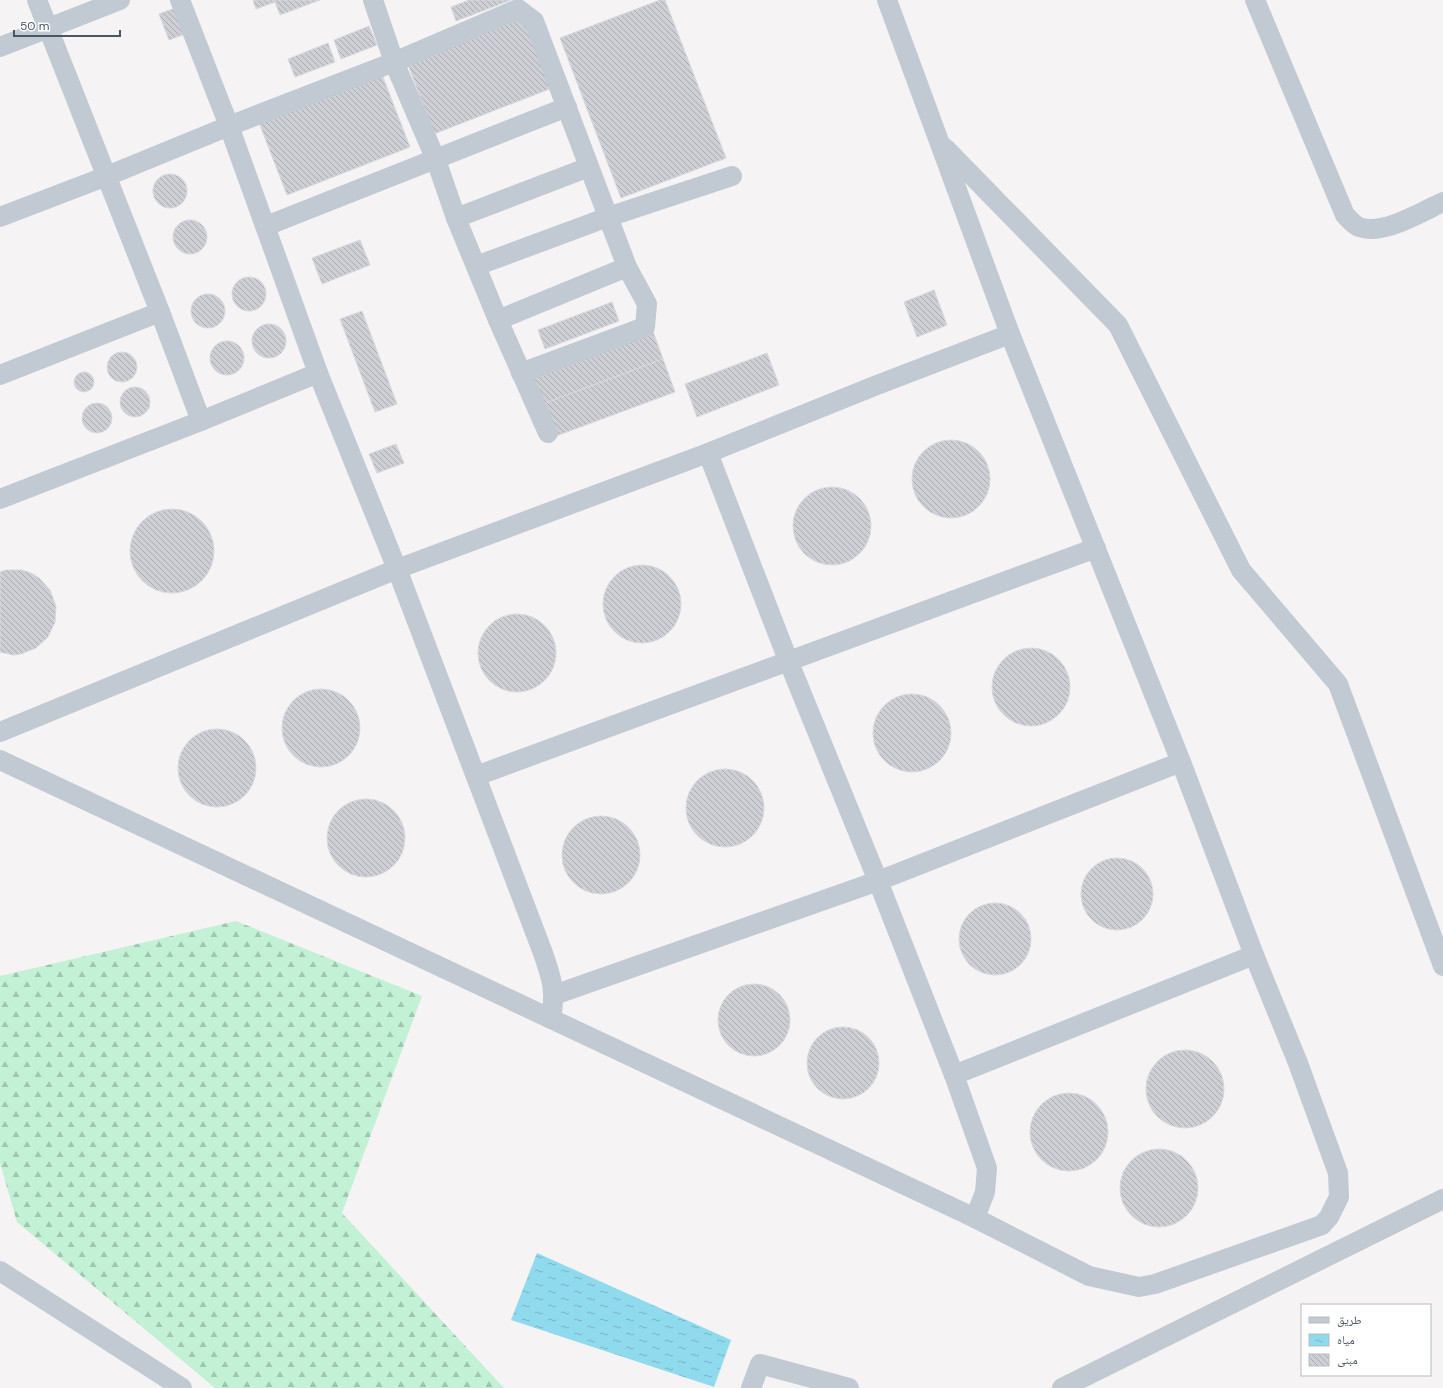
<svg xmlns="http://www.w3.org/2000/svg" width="1443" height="1388" font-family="'DM Sans','Noto Naskh Arabic',sans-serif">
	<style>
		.forest { fill: url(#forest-firs) }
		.water { fill: url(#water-ripples) }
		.building { fill: url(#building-back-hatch); stroke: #d7d9de }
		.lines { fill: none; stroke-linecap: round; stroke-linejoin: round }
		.minor { stroke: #c1cad2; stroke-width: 20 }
	</style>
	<defs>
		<pattern id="forest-firs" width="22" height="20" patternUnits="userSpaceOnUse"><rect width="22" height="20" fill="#c3f1d5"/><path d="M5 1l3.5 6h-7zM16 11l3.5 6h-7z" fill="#a0c6b0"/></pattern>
		<pattern id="water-ripples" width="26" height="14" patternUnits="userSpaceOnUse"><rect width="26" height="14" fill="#90daee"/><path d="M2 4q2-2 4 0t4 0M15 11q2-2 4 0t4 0" fill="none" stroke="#78b4c4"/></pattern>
		<pattern id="building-back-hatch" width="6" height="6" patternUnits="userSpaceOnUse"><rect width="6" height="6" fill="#cdcfd5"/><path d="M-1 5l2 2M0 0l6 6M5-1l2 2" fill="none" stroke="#a8abb0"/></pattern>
	</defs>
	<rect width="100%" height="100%" fill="#f5f3f3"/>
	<path class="forest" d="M236,921L422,996L342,1213L504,1388H215L17,1222L0,1163V976Z"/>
	<path class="water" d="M537,1253L731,1340L714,1387L511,1320Z"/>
	<g class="building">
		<path d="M253,0H320L280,15L275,2L256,9Z"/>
		<path d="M469,0H511L456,21L451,7Z"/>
		<path d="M660,0H665L726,158L621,198L560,38Z"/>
		<path d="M175,8L185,34L169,40L159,14Z"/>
		<path d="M525,16L552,88L434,134L407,62Z"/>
		<path d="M369,26L377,45L341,59L334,40Z"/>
		<path d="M328,43L335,62L295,77L288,59Z"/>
		<path d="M381,72L410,147L287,195L258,120Z"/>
		<circle cx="170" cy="191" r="17"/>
		<circle cx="190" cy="237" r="17"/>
		<path d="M360,240L370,265L322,284L312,258Z"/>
		<circle cx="249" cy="294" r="17"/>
		<path d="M934,290L947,325L917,337L904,302Z"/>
		<circle cx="208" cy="311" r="17"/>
		<path d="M612,302L619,321L545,349L538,330Z"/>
		<path d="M362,311L397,404L375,412L340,319Z"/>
		<circle cx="269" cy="341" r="17"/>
		<path d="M652,329L663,359L543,404L532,373Z"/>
		<circle cx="227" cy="358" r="17"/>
		<circle cx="122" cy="367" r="15"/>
		<path d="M767,353L779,385L697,417L685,384Z"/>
		<path d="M663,359L675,392L556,436L543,404Z"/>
		<circle cx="84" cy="382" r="10"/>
		<circle cx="135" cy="402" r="15"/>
		<circle cx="97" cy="418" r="15"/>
		<circle cx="951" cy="479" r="39"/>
		<path d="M396,444L404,463L377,473L369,454Z"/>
		<circle cx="832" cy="526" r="39"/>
		<circle cx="172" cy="551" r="42"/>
		<circle cx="642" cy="604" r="39"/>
		<path d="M6,570H22L31,573L39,578L50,590L56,606L55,622L48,637L36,648L21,654L13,655L0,652V572Z"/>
		<circle cx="517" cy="653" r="39"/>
		<circle cx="1031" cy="687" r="39"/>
		<circle cx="321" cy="728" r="39"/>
		<circle cx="912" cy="733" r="39"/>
		<circle cx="217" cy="768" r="39"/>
		<circle cx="725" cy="808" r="39"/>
		<circle cx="366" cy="838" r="39"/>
		<circle cx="601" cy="855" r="39"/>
		<circle cx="1117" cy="894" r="36"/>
		<circle cx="995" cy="939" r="36"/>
		<circle cx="754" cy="1020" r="36"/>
		<circle cx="843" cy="1063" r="36"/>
		<circle cx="1185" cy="1089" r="39"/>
		<circle cx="1069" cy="1132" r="39"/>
		<circle cx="1159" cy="1188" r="39"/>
	</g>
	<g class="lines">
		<g class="minor">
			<path d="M37,0L160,312L201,421"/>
			<path d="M180,0L229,126L318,373L397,569L543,953C552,979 556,991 551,1019"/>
			<path d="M373,0L394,62L436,160L456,218L498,320L548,433"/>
			<path d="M1255,0L1345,215C1349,219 1354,225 1359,227C1383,236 1421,212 1443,202"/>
			<path d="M0,47L120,0"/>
			<path d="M945,148L1118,325L1241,570L1338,684L1443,966"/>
			<path d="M0,217L107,176L229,126L394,62L518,9L534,21L627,267L647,304L645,327L521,373"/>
			<path d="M456,218L589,167"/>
			<path d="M266,226L567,107"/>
			<path d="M476,266L608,217L732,176"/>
			<path d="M498,320L627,267"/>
			<path d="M0,375L160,312"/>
			<path d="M708,453L788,660L878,881L954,1075L987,1168L985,1192L975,1218"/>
			<path d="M0,499L201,421L318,373"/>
			<path d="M0,732L397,569L708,453L877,385L1010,334"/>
			<path d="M0,760L975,1218L1089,1276L1139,1287L1155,1284L1322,1225L1329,1217L1339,1197L1338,1173L1298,1063L1254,955L1181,762L1010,334L887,0"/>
			<path d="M476,776L1096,548"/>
			<path d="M554,995L878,881L1181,762"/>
			<path d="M954,1075L1254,955"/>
			<path d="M0,1271L182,1388"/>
			<path d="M751,1388L760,1364L849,1388"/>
			<path d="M1062,1388L1443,1199"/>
		</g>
	</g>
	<rect x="1301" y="1304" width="130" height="72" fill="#ffffff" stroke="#b7bbc0"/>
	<rect x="1309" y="1317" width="20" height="6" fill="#c1cad2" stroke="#b7bbc0"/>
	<text x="1337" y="1324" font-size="12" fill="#4a5661">طريق</text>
	<rect x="1309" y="1334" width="20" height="12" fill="url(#water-ripples)" stroke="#b7bbc0"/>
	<text x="1337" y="1344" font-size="12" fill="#4a5661">مياه</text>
	<rect x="1309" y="1354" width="20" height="12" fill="url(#building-back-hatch)" stroke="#b7bbc0"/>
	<text x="1337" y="1364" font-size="12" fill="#4a5661">مبنى</text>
	<path d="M14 30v6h106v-6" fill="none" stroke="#4a5661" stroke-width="2"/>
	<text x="20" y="30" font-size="12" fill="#4a5661" stroke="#ffffff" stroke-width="3" paint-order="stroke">50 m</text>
</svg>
